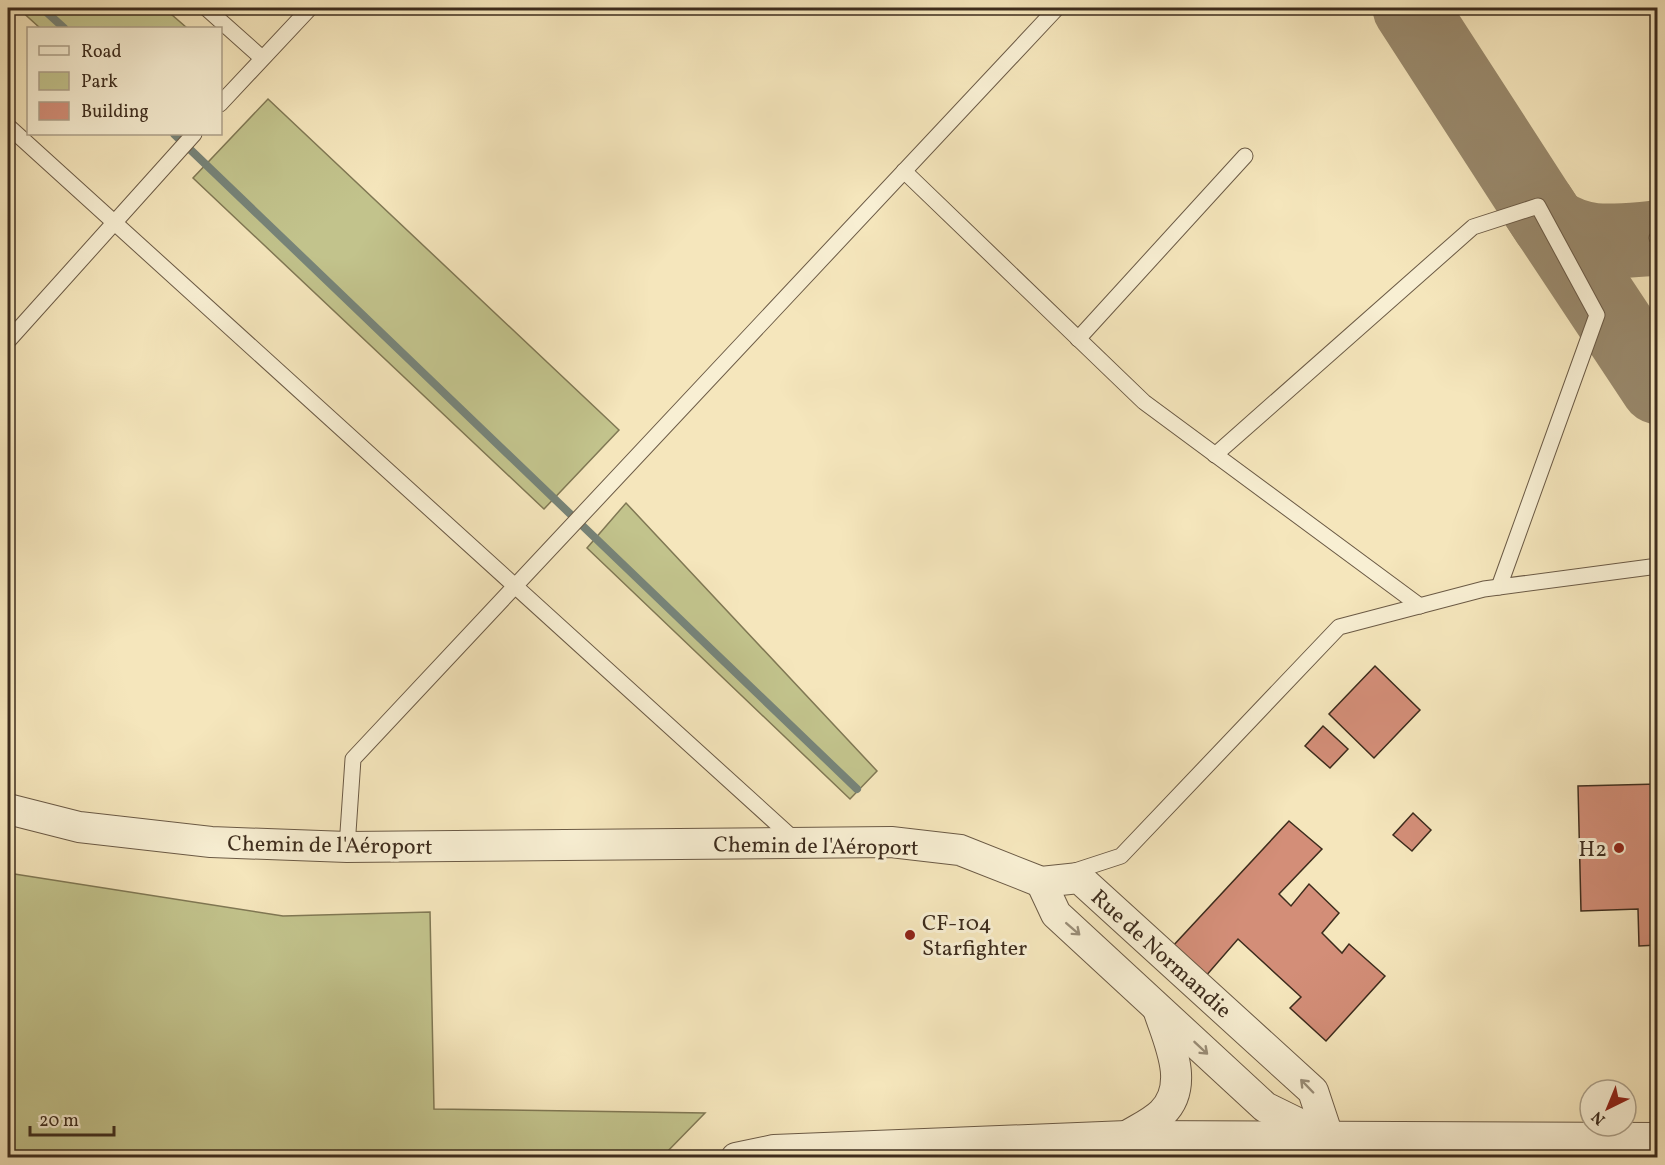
<svg xmlns="http://www.w3.org/2000/svg" width="1665" height="1165" font-family="Vollkorn,serif">
	<style>
		.green { fill: #c2c38c; stroke: #807854; stroke-width: 1.5 }
		.lines { fill: none; stroke-linecap: round; stroke-linejoin: round }
		.stream { stroke: #778479; stroke-width: 8 }
		.taxiway { stroke: #99896c; stroke-width: 75 }
		.building { fill: #d38e78; stroke: #3d2c1d; stroke-width: 1.5 }
		.lane-casing { stroke: #6b5a45; stroke-width: 17 }
		.street-casing { stroke: #6b5a45; stroke-width: 32 }
		.lane { stroke: #f8efd3; stroke-width: 15 }
		.street { stroke: #f8efd3; stroke-width: 30 }
		.oneway { stroke: #9a8e78 }
		.poi-dot { fill: #8f2418; stroke: #f8efd3; stroke-width: 2 }
		.labels { text-anchor: middle; stroke-width: 6; stroke-linejoin: round; paint-order: stroke }
		.street-label { font-size: 22px; fill: #3d2c1d; stroke: #f8efd3 }
		.poi-label { font-size: 22px; fill: #3d2c1d; stroke: #f8efd3; text-anchor: end }
	</style>
	<rect width="100%" height="100%" fill="#f5e6bc"/>
	<filter id="stains"><feTurbulence type="fractalNoise" baseFrequency=".00333" numOctaves="4"/><feColorMatrix values="0 0 0 0 .2 0 0 0 0 .09 0 0 0 0 .02 0 0 0 .5 -.17"/></filter>
	<radialGradient id="worn" r=".72"><stop offset=".6" stop-color="#630" stop-opacity="0"/><stop offset="1" stop-color="#630" stop-opacity=".3"/></radialGradient>
	<g class="green">
		<path d="M18,8H164L187,28H40Z"/>
		<path d="M268,99L619,430L544,509L193,178Z"/>
		<path d="M626,503L877,771L850,799L587,548Z"/>
		<path d="M8,873L283,916L430,912L434,1109L705,1113L662,1157H8Z"/>
	</g>
	<g class="lines">
		<g class="stream">
			<path d="M42,8L64,28"/>
			<path d="M174,134L857,789"/>
		</g>
		<g class="taxiway">
			<path d="M1410,8L1549,223C1583,248 1617,241 1658,238"/>
			<path d="M1538,206L1658,387"/>
		</g>
	</g>
	<g class="building">
		<path d="M1375,666L1420,710L1374,758L1329,714Z"/>
		<path d="M1323,726L1348,749L1330,768L1305,746Z"/>
		<path d="M1658,784V945L1639,946L1638,909L1581,911L1578,786Z"/>
		<path d="M1413,813L1431,830L1412,851L1393,835Z"/>
		<path d="M1289,821L1322,849L1279,894L1291,906L1309,884L1339,913L1322,933L1342,953L1349,944L1385,976L1326,1041L1290,1008L1301,997L1238,939L1205,977L1172,947Z"/>
	</g>
	<g class="lines">
		<g class="lane-casing">
			<g id="lane">
				<path d="M206,8L262,58"/>
				<path d="M220,104L310,8"/>
				<path d="M8,126L796,841"/>
				<path d="M904,171L1144,402L1420,606"/>
				<path d="M1657,238L1658,237"/>
				<path d="M1078,339L1245,156"/>
				<path d="M8,341L194,134"/>
				<path d="M1215,455L1473,227L1538,206L1597,315L1499,587"/>
				<path d="M347,847L353,759L1057,8"/>
				<path d="M1069,873L1121,856L1339,627L1484,589L1658,566"/>
				<path d="M1329,1139L1348,1158"/>
			</g>
		</g>
		<g class="street-casing">
			<g id="street">
				<path d="M8,809L79,827L211,842L347,847L891,842L960,850L1041,882L1079,878L1313,1091L1329,1139"/>
				<path d="M1041,882L1056,914L1265,1107L1322,1135"/>
				<path d="M1127,1136C1138,1129 1153,1122 1162,1113C1191,1085 1168,1040 1158,1009"/>
				<path d="M736,1158L774,1150L1127,1136L1658,1138"/>
			</g>
		</g>
		<use href="#lane" class="lane"/>
		<use href="#street" class="street"/>
	</g>
	<defs><path id="oneway-shaft" d="M-6 0H5M1.5-3L5.5 0L1.5 3" fill="none" stroke-width="1.6" stroke-linecap="round" stroke-linejoin="round" transform="scale(1.5)"/></defs>
	<g class="oneway">
		<use href="#oneway-shaft" transform="translate(1073 929) rotate(41)"/>
		<use href="#oneway-shaft" transform="translate(1201 1048) rotate(43)"/>
		<use href="#oneway-shaft" transform="translate(1307 1086) rotate(-134)"/>
	</g>
	<g class="poi-dot">
		<circle cx="1619" cy="848" r="6"/>
		<circle cx="910" cy="935" r="6"/>
	</g>
	<g class="labels">
		<g class="street-label">
			<text transform="translate(330 844) rotate(1)" y="8">Chemin de l'Aéroport</text>
			<text transform="translate(816 845) rotate(1)" y="8">Chemin de l'Aéroport</text>
			<text transform="translate(1162 953) rotate(42)" y="8">Rue de Normandie</text>
		</g>
		<g class="poi-label">
			<text x="1607" y="856">H2</text>
			<text x="922" y="930" text-anchor="start">CF-104<tspan x="922" dy="25">Starfighter</tspan></text>
		</g>
	</g>
	<rect width="1665" height="1165" fill="none" stroke="#f5e6bc" stroke-width="30"/>
	<rect x="9" y="9" width="1647" height="1147" fill="none" stroke="#3d2c1d" stroke-width="3"/>
	<rect x="15" y="15" width="1635" height="1135" fill="none" stroke="#3d2c1d" stroke-width="1.5"/>
	<rect x="27" y="27" width="195" height="108" fill="#f8efd3" stroke="#ada18a" stroke-width="1.5"/>
	<rect x="39" y="46" width="30" height="9" fill="#f8efd3" stroke="#ada18a" stroke-width="1.5"/>
	<text x="81" y="57" font-size="18" fill="#3d2c1d">Road</text>
	<rect x="39" y="72" width="30" height="18" fill="#c2c38c" stroke="#ada18a" stroke-width="1.5"/>
	<text x="81" y="87" font-size="18" fill="#3d2c1d">Park</text>
	<rect x="39" y="102" width="30" height="18" fill="#d38e78" stroke="#ada18a" stroke-width="1.5"/>
	<text x="81" y="117" font-size="18" fill="#3d2c1d">Building</text>
	<g transform="translate(1608 1108) rotate(223)"><circle r="28" fill="#f8efd3" stroke="#ada18a" stroke-width="1.5"/>
	<path d="M0-4.5L10 22L0 15L-10 22Z" fill="#8f2418"/>
	<text y="-9" font-size="16" font-weight="bold" text-anchor="middle" fill="#3d2c1d">N</text>
	</g>
	<path d="M30 1126v9h84v-9" fill="none" stroke="#3d2c1d" stroke-width="3"/>
	<text x="39" y="1126" font-size="18" fill="#3d2c1d" stroke="#f8efd3" stroke-width="4.5" paint-order="stroke">20 m</text>
	<rect width="100%" height="100%" filter="url(#stains)"/>
	<rect width="100%" height="100%" fill="url(#worn)"/>
</svg>
